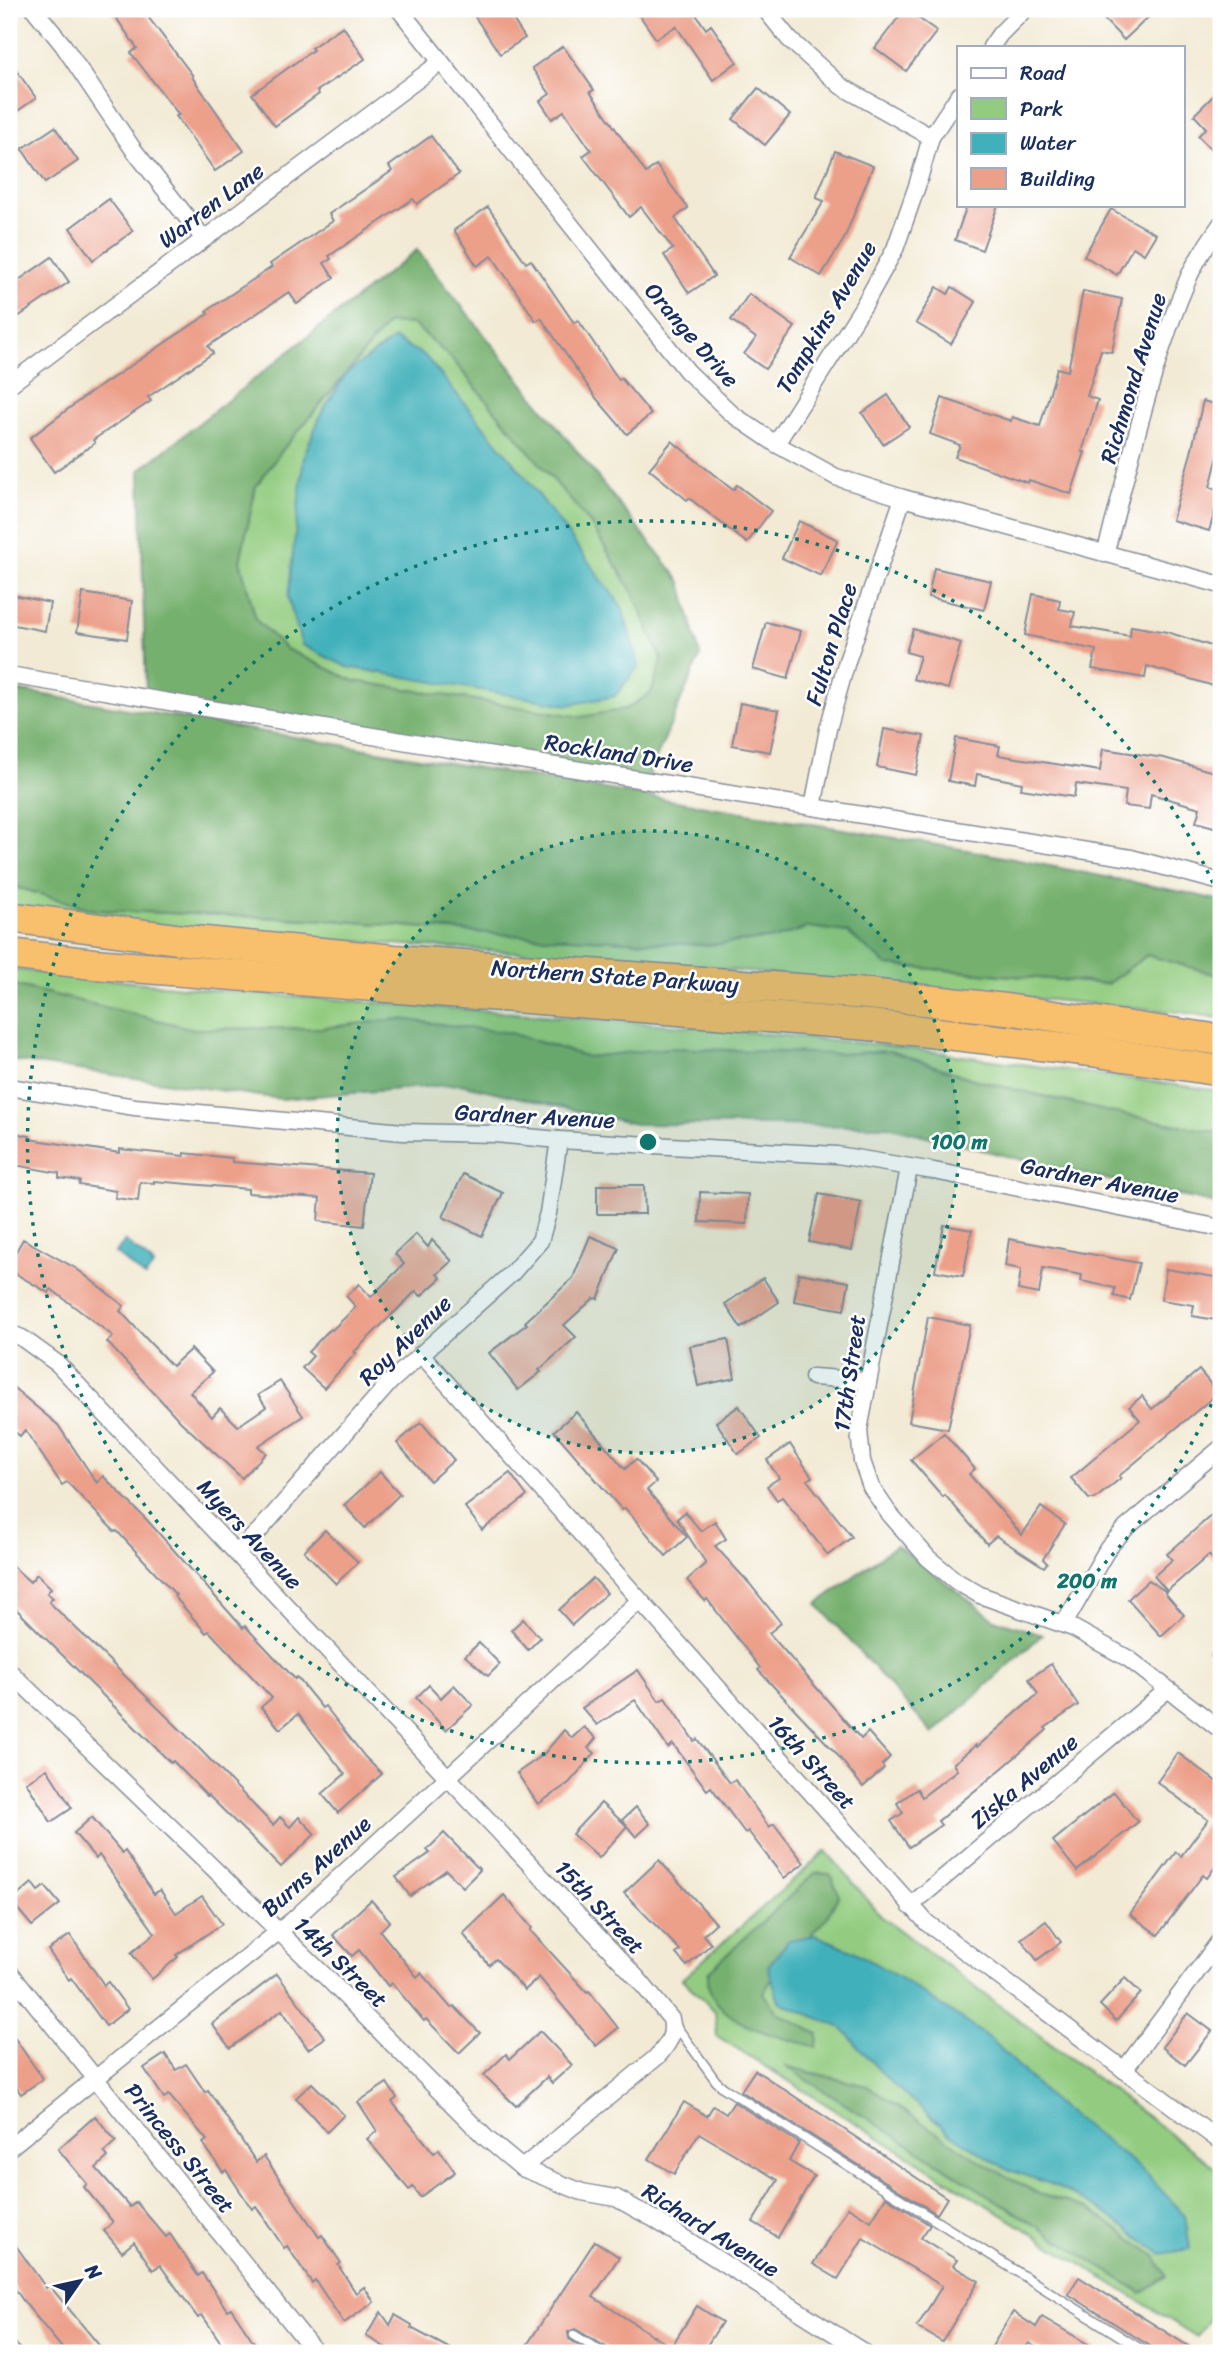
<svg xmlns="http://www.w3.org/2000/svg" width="1230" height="2362" font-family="Sriracha,sans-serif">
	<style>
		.green { fill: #93cc80; stroke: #577e6f; stroke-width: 2 }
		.forest { fill: #76b06e; stroke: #487066; stroke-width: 2; fill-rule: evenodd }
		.water { fill: #40b0ba; stroke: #2e708c; stroke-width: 2 }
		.building { fill: #ec9f89 }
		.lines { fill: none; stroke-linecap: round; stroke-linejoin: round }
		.lane-casing { stroke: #868c99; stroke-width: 11 }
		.street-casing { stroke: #868c99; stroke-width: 19 }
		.highway-casing { stroke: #868c99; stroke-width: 33 }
		.path { stroke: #868c99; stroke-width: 3.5; stroke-dasharray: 5 5; stroke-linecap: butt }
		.lane { stroke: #fff; stroke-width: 8 }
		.street { stroke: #fff; stroke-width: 16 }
		.highway { stroke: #f8bf6c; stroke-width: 30 }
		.ring { fill: none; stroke: #0f766e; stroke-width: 3.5; stroke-dasharray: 3.5 7 }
		.labels { text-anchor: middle; stroke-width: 5; stroke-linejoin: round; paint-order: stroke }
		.street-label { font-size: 23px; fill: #1b2f5e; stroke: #fff }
		.centre { fill: #0f766e; stroke: #fff; stroke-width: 3.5 }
		.ring-label { font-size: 21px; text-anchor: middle; font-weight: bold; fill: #0f766e; stroke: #fff; stroke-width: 5; stroke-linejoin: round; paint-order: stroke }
	</style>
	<rect width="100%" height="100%" fill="#fff"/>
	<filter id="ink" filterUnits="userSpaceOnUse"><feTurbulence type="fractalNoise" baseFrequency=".0143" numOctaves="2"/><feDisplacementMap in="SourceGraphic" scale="14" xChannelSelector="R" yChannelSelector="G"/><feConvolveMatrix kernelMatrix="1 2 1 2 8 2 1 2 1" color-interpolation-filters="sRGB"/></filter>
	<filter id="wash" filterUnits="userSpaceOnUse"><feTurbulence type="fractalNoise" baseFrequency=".00686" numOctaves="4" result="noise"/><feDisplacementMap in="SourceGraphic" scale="28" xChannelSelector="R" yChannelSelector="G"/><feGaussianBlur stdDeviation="1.57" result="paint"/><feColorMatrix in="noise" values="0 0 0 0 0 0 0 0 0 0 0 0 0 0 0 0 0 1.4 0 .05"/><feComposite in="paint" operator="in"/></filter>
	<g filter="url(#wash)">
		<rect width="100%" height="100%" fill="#f2ead4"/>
		<g class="green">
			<path d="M388,323L413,324L451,358L590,523L635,596L662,661L651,693L626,709L582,717L354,681L286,649L256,620L240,561L256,486L279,454Z"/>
			<path d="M9,885L95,910L332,920L510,935L707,945L776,938L809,927L847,932L888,965L1107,984L1147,955L1221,976V1018L1180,1012L591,957L224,933L9,908Z"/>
			<path d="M9,969L212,990L696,1027L889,1046L1221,1091V1133L1105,1111L976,1080L890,1051L835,1054L670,1048L588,1057L510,1033L399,1019L322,1028L194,1029L9,984Z"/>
			<path d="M826,1851L882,1917L1221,2172V2302L1197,2337L717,2036L715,2011L682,1979Z"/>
		</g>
		<g class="forest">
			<path d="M417,250L681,582L700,656L647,780L146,698L140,470ZM388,323L413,324L451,358L590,523L635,596L662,661L651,693L626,709L582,717L354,681L286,649L256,620L240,561L256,486L279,454Z"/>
			<path d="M9,689L973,851L1188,893L1221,901V976L1147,955L1107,984L887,965L847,932L809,927L776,938L707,945L510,935L332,920L95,910L9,885Z"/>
			<path d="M9,984L194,1029L322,1028L399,1019L510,1033L588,1057L670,1048L835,1054L890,1051L976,1080L1105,1111L1221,1133V1205L1042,1165L887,1126L635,1124L460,1084L281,1099L9,1060Z"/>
			<path d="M896,1545L994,1619L1042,1635L933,1734L817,1604Z"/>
			<path d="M815,1873L830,1874L839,1895L826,1919L782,1964L763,1993L777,2012L818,2034L817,2047C782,2037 723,2028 709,1988C708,1984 708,1977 708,1972Z"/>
			<path d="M785,2066L867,2086L981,2162L1039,2194L1088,2208L1155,2256L1166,2276L1142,2293Z"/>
		</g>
		<g class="water">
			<path d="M394,339L425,356L521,471L622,607L639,666L615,696L568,705L347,667L302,645L288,598L304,455L322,412L347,373Z"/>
			<path d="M125,1241L154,1265L145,1277L115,1253Z"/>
			<path d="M815,1935L852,1950L903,1980L992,2040L1054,2102L1139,2167L1185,2215L1190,2249L1161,2254L1098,2208L1053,2185L1006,2169L947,2131L887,2079L842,2028L779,2002L768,1966L789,1940Z"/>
		</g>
		<g id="blocks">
			<g class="building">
				<path d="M110,9H142L193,76L192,77L244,151L215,171L176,116L179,115L131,53L137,48Z"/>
				<path d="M487,9H506L525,38L500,54L475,17Z"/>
				<path d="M635,9H701L695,13L706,29L711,25L737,62L713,80L676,26L656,39Z"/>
				<path d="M905,9L937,31L906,71L875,48Z"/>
				<path d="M1094,9H1157L1124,40Z"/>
				<path d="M343,26L365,59L317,91L319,94L275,126L252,94L313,50L311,48Z"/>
				<path d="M563,46L594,90L590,92L646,173L656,165L688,208L675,218L714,276L689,293L664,255L673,249L641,207L629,217L583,156L591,150L564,111L552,119L540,101L550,94L532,68Z"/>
				<path d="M9,60L36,98L9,117Z"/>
				<path d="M758,88L790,115L765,145L733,119Z"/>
				<path d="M1221,88V144L1213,151L1198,136L1206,128L1194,115Z"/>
				<path d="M55,127L78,161L45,183L22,149Z"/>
				<path d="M431,136L459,174L417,204L413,199L329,256L331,259L324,263L334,278L297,304L289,292L208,346L213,353L148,397L151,401L93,440L95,443L54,472L30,438L84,397L208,314L206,311L272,267L270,264L333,221L329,214L392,171L389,166Z"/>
				<path d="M835,151L873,166L844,239L821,276L790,257L824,201L816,198Z"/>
				<path d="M109,199L133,231L93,260L70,228Z"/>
				<path d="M967,205H998L982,250L955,240Z"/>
				<path d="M488,207L526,263L531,260L574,323L578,320L619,380L621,378L651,414L627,434L596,398L541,318L536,321L492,256L477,266L454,230Z"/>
				<path d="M1111,209L1156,234L1144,254L1133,247L1117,275L1084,256Z"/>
				<path d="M52,257L69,282L9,323V287Z"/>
				<path d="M937,287L948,294L952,287L976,302L951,344L916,323Z"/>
				<path d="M1083,291L1122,299L1112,352L1101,350L1087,396L1098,400L1082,452H1085L1071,494L1029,480L1028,483L955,457L960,445L930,434L942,398L1011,421L1012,417L1040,426L1057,368L1068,371Z"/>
				<path d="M749,294L795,327L765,369L744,354L756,338L731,320Z"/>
				<path d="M888,395L909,427L883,444L862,413Z"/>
				<path d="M1203,401L1221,406V444L1210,487L1221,490L1209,531L1172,520L1191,453Z"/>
				<path d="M672,441L733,490L737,485L771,511L747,543L689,498L687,500L649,469Z"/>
				<path d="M799,521L838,540L821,576L782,558Z"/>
				<path d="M934,568L991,581L984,610L928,597Z"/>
				<path d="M83,593L132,601L127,639L77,632Z"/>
				<path d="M9,594L50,603L45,631L9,624Z"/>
				<path d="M1033,594L1060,600L1059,609L1075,612L1072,626L1130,636L1131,626L1167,632L1221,649V673L1217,687L1147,666L1145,678L1092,669L1096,650L1025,635Z"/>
				<path d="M766,622L801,631L788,679L753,669Z"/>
				<path d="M913,629L961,643L948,689L913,679L920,656L906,652Z"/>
				<path d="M740,703L779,710L770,752L732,745Z"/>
				<path d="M884,729L924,736L916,775L877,767Z"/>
				<path d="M956,738L1000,746L998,755L1100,771L1103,749L1164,758L1221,774V829L1196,822L1200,808L1151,794L1149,809L1124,806L1126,791L1076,784L1074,797L1021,789L1022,783L977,774L975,786L948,781Z"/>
				<path d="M9,1132L30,1136L29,1139L120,1153V1149L184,1156V1153L232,1158V1162L370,1173L364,1226L318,1221L320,1198L248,1193V1189L154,1181V1183L140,1182L138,1201L115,1198L116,1191L79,1185L80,1181L59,1178V1173L9,1164Z"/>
				<path d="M463,1174L503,1193L482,1236L443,1217Z"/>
				<path d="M597,1185H644L645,1214H597Z"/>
				<path d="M700,1192L748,1194L747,1224L699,1222Z"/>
				<path d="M819,1194L861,1202L852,1250L809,1242Z"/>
				<path d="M944,1225L972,1230L963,1276L935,1271Z"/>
				<path d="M416,1234L428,1247L432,1240L452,1261L437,1274L441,1278L421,1296L416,1291L354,1352L356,1353L324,1388L302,1368L313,1356L308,1352L330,1329L332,1330L356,1307L346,1296L359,1284L371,1297L404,1264L395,1254Z"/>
				<path d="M590,1236L619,1248L598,1299L594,1298L564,1325L576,1337L539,1370L541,1372L518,1390L489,1353L527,1324L525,1322L573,1278Z"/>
				<path d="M23,1239L77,1269L124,1306L120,1311L172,1366L191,1349L213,1372L190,1392L212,1417L220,1408L238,1426L266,1407L258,1395L280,1381L303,1416L258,1446L266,1453L242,1478L181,1422L107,1342L113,1336L51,1289L49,1293L9,1270V1264Z"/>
				<path d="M1009,1239L1139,1263L1130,1300L1114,1296L1115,1288L1081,1281L1082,1275L1043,1268L1039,1294L1018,1290L1021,1269L1005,1266Z"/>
				<path d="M1166,1269L1221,1278L1216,1320L1192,1316L1194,1305L1161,1300Z"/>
				<path d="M799,1273L849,1282L844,1310L794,1301Z"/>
				<path d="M763,1278L779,1302L741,1328L725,1304Z"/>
				<path d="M928,1317L970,1325L948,1429L909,1422Z"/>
				<path d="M728,1339L735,1378L698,1386L690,1346Z"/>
				<path d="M1199,1370L1218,1393L1119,1476L1121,1478L1095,1499H1089L1071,1478L1140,1420L1129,1407L1142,1396L1152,1409Z"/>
				<path d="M9,1384L58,1425L97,1483L103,1476L147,1520L243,1628L245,1626L295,1679L297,1677L322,1708L325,1706L365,1757L382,1774L338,1813L322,1794L345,1774L298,1714L280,1729L261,1707L272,1698L209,1631L206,1633L174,1596L176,1595L117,1531L115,1532L67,1482L62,1485L25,1430L20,1436L9,1427Z"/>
				<path d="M739,1406L761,1438L738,1454L716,1422Z"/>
				<path d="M576,1412L625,1469L636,1459L656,1482L647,1490L687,1537L666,1556L625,1508L622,1510L554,1431Z"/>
				<path d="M421,1422L454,1460L430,1481L397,1443Z"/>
				<path d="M944,1433L975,1469L969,1474L1022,1535L1041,1507L1065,1524L1043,1559L1047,1563L1044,1567L996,1536L987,1544L945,1495L943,1497L911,1460Z"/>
				<path d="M790,1444L812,1477L807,1480L852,1537L828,1555L782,1497L777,1500L767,1486L779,1478L767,1460Z"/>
				<path d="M380,1472L400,1494L365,1528L344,1505Z"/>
				<path d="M510,1473L527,1496L482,1530L465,1507Z"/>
				<path d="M1221,1507V1569L1209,1555L1167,1591L1154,1576L1172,1560L1167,1554Z"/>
				<path d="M685,1512L701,1531L715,1521L726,1539L715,1546L749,1583L781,1623L769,1633L861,1739L868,1732L890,1757L882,1765L884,1768L863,1787L835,1752L758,1670L760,1668L754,1660L707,1599L705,1601L687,1580L706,1563L677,1519Z"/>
				<path d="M325,1530L358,1562L336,1584L304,1551Z"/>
				<path d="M9,1563L30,1582L37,1574L51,1588L47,1593L53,1598L49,1602L192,1741L273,1825L280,1817L290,1827L299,1817L315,1834L281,1867L208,1795L207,1796L173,1761L171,1763L9,1602Z"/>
				<path d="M593,1578L607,1593L572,1625L559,1610Z"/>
				<path d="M1149,1580L1166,1592L1165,1593L1184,1615L1161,1636L1128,1599Z"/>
				<path d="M523,1619L540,1638L528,1650L511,1630Z"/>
				<path d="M479,1643L500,1664L488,1676L465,1656Z"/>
				<path d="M1051,1664L1078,1705L1045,1728L1047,1730L1000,1770L938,1821L941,1825L909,1847L891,1821L903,1813L897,1803L917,1789L922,1797L957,1770L953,1764L976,1745L977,1747L1038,1694L1029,1679Z"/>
				<path d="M638,1670L659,1701L665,1698L694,1741L697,1739L730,1783L735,1780L769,1827L774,1824L804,1863L784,1878L748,1831L745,1833L711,1787L707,1790L673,1744L668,1748L635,1700L597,1725L582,1708Z"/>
				<path d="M429,1685L441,1698L454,1685L473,1705L446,1730L416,1698Z"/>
				<path d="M584,1727L596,1738L588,1748L595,1753L569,1783L538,1804L517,1773L543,1755L564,1730L572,1738Z"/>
				<path d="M1178,1753L1221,1785V1859L1207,1878L1203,1875L1158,1935L1130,1914L1176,1852L1181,1856L1208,1820L1157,1782Z"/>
				<path d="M47,1769L72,1808L51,1822L26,1782Z"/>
				<path d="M1114,1792L1138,1822L1077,1871L1053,1841Z"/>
				<path d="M601,1803L627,1826L622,1820L636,1807L650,1824L636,1837L627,1826L599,1858L572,1834Z"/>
				<path d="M92,1817L122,1853L125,1851L154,1894L160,1890L176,1913L202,1896L222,1924L176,1955L178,1957L152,1979L131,1953L155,1933L99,1855L96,1859L74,1833Z"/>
				<path d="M444,1833L480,1870L463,1887L446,1870L410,1896L396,1877L430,1853L427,1850Z"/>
				<path d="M659,1860L716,1923L703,1935L711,1944L687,1966L676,1954L680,1950L624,1893Z"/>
				<path d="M32,1883L38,1891L45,1886L60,1904L32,1926L11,1901Z"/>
				<path d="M504,1895L532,1928L530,1930L587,1992L589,1991L618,2028L596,2046L539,1977L525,1990L496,1959L489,1965L463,1934Z"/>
				<path d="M371,1900L390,1921L380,1931L417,1977L421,1973L451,2008L454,2006L480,2033L459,2053L426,2019L424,2021L392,1983L388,1986L359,1950L352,1956L333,1935Z"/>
				<path d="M1046,1921L1061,1942L1037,1960L1021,1939Z"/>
				<path d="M70,1935L104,1985L108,1982L128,2009L106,2026L71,1978L69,1980L48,1950Z"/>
				<path d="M277,1974L325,2038L308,2049L282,2010L230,2048L212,2024Z"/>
				<path d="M1125,1978L1141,1993L1116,2021L1100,2005Z"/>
				<path d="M1188,2013L1212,2031L1185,2065L1162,2047Z"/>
				<path d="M9,2030L43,2079L21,2094L9,2077Z"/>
				<path d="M540,2031L572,2065L552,2083L547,2077L516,2106L484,2075L506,2054L510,2059Z"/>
				<path d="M165,2054L176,2070L186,2064L205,2092L208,2090L256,2162L264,2156L319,2237L322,2235L341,2263L338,2265L356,2293L364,2287L374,2302L344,2323L315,2280L312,2283L287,2246L284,2248L256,2206L252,2209L226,2170L223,2172L203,2143L207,2140L169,2095L164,2098L144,2068Z"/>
				<path d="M755,2070L947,2198L937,2214L741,2091Z"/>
				<path d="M312,2083L344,2115L327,2132L296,2098Z"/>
				<path d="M387,2083L397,2098L392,2102L434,2153L439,2149L455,2172L420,2197L413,2187L409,2190L367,2139L377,2131L358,2102Z"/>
				<path d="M684,2102L707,2116L713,2106L726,2114L734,2102L799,2143L789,2161L814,2176L778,2237L753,2222L778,2180L699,2133L674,2174L649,2159Z"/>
				<path d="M95,2116L116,2141L104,2152L108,2157L96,2168L130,2207L136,2202L166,2237L170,2234L198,2276L202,2273L227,2310L231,2308L261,2353H228L202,2315L198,2318L160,2265L153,2270L134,2242L122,2252L104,2231L113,2222L84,2187L87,2184L58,2149Z"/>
				<path d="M886,2197L930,2225L921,2238L957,2260L953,2266L979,2281L942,2342L917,2327L942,2286L863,2238L838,2279L813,2264L848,2207L871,2221Z"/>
				<path d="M9,2236L46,2288L49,2285L99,2345L88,2353H66L24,2302L9,2280Z"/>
				<path d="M595,2241L619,2257L593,2297L671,2347L697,2306L722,2322L702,2353H609L606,2347L575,2329L568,2332L569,2339L591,2353H540L527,2345Z"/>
				<path d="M1079,2277L1199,2353H1161L1068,2294Z"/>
				<path d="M381,2312L390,2325L395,2315L412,2325L411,2328L458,2353H395L366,2336Z"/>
				<path d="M1013,2312L1036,2327L1042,2317L1103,2353H1045L1029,2343L1022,2353H988Z"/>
			</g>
		</g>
	</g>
	<g filter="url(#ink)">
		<use href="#blocks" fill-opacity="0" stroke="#868c99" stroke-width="2"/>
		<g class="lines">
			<g class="lane-casing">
				<g id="lane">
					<path d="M674,2023L716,2081L724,2088L1147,2353"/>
					<path d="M574,2335L603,2353"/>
				</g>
			</g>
			<g class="street-casing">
				<g id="street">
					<path d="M34,9L63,45L133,149L204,239"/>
					<path d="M399,9L687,371L732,414L776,444L836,477L903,498L1221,585"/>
					<path d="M765,9L789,39L841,86L931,137"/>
					<path d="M991,47L1000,34L1025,9"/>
					<path d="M9,385L441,62"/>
					<path d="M776,444L864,305L895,249L917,186L931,137L959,95"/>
					<path d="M1105,554C1131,462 1150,366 1188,279C1196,259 1209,242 1221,224"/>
					<path d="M9,675L450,749L1131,858L1221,882"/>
					<path d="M813,807L828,729L847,661L903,498"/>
					<path d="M9,1087L135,1107L403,1132L495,1134L559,1140L837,1155L934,1171L1221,1228"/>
					<path d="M909,1168L859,1430L862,1461L871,1487L888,1512L928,1558L956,1581L980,1595L1073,1628L1129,1659L1221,1730"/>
					<path d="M9,1333L22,1338L58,1364L638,1979L671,2019C675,2035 668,2044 658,2056L522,2168"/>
					<path d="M422,1355L927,1923L1221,2142"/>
					<path d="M813,1377L868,1381"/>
					<path d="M237,1553L260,1530L390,1382L512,1273L540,1241L548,1213L559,1140"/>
					<path d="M1064,1624L1108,1548L1126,1528L1221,1448"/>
					<path d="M9,1671L328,1979L486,2138L522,2168L582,2192L616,2198L654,2219L865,2353"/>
					<path d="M910,1906L1167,1690"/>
					<path d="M9,1971L316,2353"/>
					<path d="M1124,2070L1221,1939"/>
					<path d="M9,2148L293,1920L639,1601"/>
					<path d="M9,2349L12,2353"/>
				</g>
			</g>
			<g class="highway-casing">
				<g id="highway">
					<path d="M9,917L184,940L395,960L869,994L1006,1009L1221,1040"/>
					<path d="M9,954L94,964L869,1025L1091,1051L1221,1071"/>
				</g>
			</g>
			<path class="path" d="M1212,1654L1214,1665L1221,1672"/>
			<use href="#lane" class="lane"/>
			<use href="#street" class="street"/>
			<use href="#highway" class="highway"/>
		</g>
	</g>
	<circle cx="648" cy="1142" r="311" fill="#0f766e" fill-opacity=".12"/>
	<g class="ring">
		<circle cx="648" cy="1142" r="311"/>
		<path d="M1220 1385A621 621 0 1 1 1220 899"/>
	</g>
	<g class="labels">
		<g class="street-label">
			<text transform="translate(211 205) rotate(-37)" y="8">Warren Lane</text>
			<text transform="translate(826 317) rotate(-59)" y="8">Tompkins Avenue</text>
			<text transform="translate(692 335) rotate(49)" y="8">Orange Drive</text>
			<text transform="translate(1133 378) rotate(-73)" y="8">Richmond Avenue</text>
			<text transform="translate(831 644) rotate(-73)" y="8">Fulton Place</text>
			<text transform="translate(619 753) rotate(9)" y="8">Rockland Drive</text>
			<text transform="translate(615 976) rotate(4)" y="8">Northern State Parkway</text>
			<text transform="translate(535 1116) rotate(3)" y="8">Gardner Avenue</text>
			<text transform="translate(1100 1180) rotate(11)" y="8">Gardner Avenue</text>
			<text transform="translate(405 1340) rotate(-44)" y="8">Roy Avenue</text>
			<text transform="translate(849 1373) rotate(-82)" y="8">17th Street</text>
			<text transform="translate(250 1534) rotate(47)" y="8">Myers Avenue</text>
			<text transform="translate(812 1762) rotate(48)" y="8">16th Street</text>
			<text transform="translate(1024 1781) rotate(-40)" y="8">Ziska Avenue</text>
			<text transform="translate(316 1866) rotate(-42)" y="8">Burns Avenue</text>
			<text transform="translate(600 1907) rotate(47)" y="8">15th Street</text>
			<text transform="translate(341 1962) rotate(44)" y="8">14th Street</text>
			<text transform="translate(180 2148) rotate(51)" y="8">Princess Street</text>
			<text transform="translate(711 2230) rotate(32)" y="8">Richard Avenue</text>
		</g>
	</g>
	<circle cx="648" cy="1142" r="10" class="centre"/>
	<g class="ring-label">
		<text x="959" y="1149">100 m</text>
		<text x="1087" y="1588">200 m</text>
	</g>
	<rect width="1230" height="2362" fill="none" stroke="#fff" stroke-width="35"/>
	<rect x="957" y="46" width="228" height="161" fill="#ffffff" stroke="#a4acbf" stroke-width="2"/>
	<rect x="971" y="68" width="35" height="10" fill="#ffffff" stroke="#a4acbf" stroke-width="2"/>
	<text x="1020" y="80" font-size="21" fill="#1b2f5e">Road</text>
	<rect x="971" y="98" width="35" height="21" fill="#93cc80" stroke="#a4acbf" stroke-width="2"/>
	<text x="1020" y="116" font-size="21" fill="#1b2f5e">Park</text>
	<rect x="971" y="133" width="35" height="21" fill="#40b0ba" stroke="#a4acbf" stroke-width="2"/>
	<text x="1020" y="150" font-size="21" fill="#1b2f5e">Water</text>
	<rect x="971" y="168" width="35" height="21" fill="#ec9f89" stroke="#a4acbf" stroke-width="2"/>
	<text x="1020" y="186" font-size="21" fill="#1b2f5e">Building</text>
	<g transform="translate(80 2281) rotate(56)" stroke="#ffffff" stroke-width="5" paint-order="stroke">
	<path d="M0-5L12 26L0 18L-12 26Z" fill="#1b2f5e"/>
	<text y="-10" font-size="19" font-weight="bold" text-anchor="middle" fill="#1b2f5e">N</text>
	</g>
</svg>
